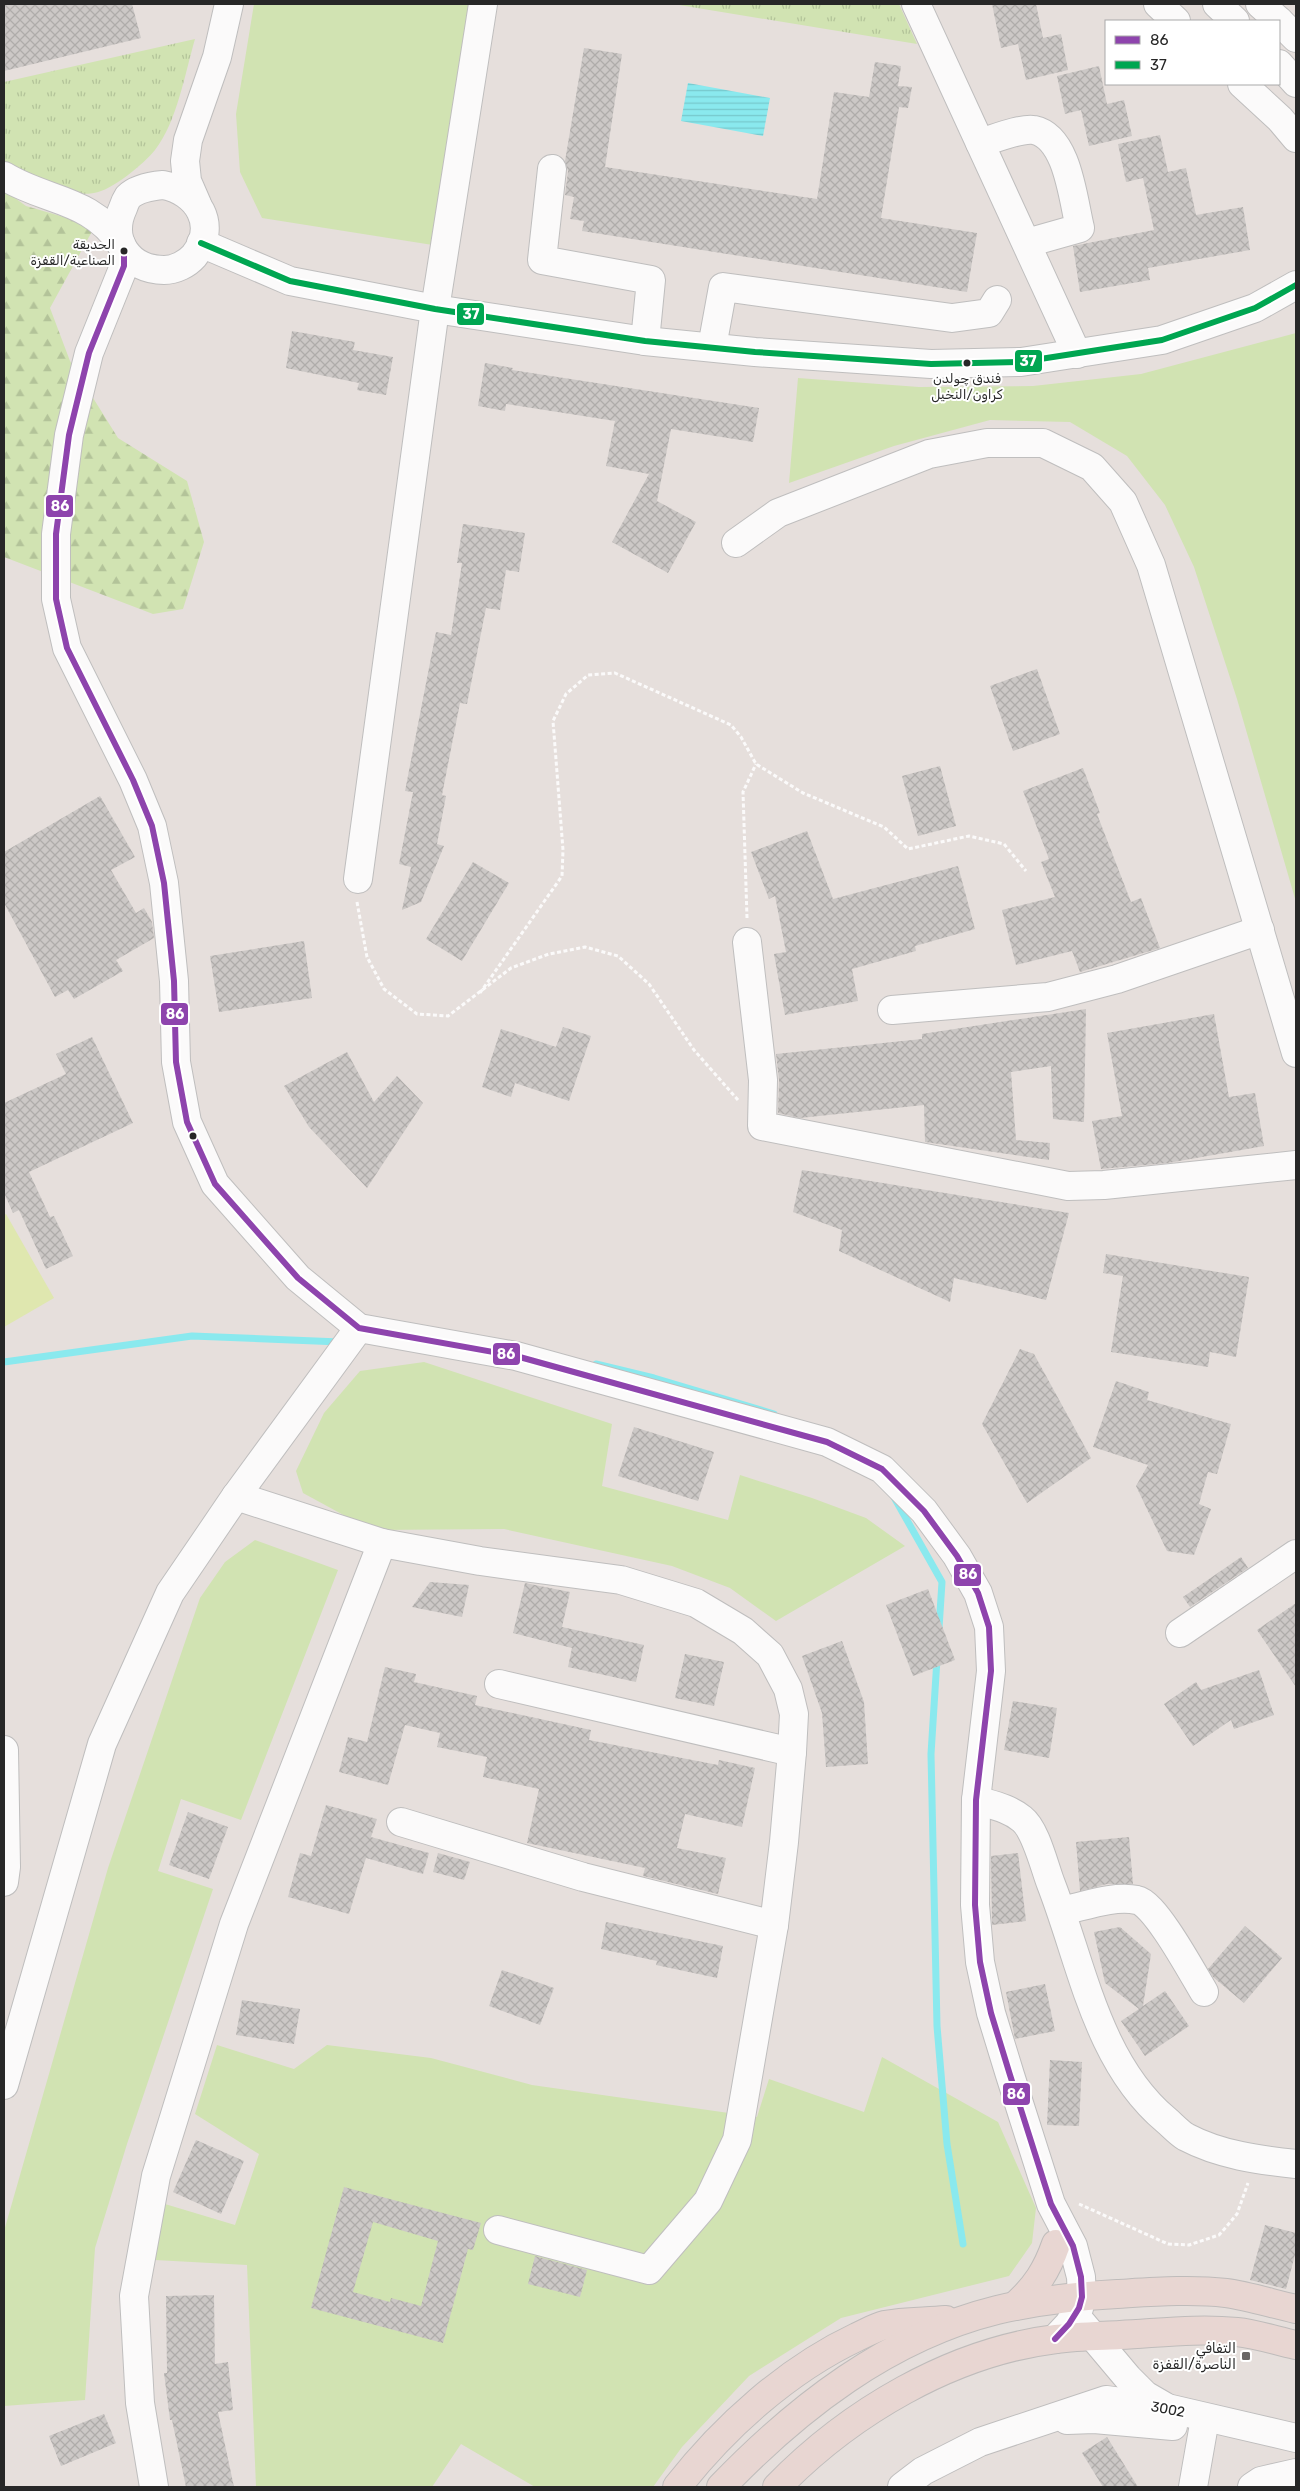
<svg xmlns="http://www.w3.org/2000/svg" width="1300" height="2491" font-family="Rubik,Cairo,sans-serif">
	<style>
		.grass { fill: #d1e3b2 }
		.forest { fill: url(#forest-firs) }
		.park { fill: url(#park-tufts) }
		.pitch { fill: #dfe7af }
		.water { fill: url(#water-rules) }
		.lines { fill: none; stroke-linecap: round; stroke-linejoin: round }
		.stream { stroke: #8ae9ee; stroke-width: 7 }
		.building { fill: url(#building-cross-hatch); fill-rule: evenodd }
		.minor-casing { stroke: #bfbebe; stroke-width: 30 }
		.highway-casing { stroke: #bfbcbb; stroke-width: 30 }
		.path { stroke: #fbfafa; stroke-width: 3; stroke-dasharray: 4 2.5; stroke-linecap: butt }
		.minor { stroke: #fbfafa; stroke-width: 28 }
		.highway { stroke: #e8d6d2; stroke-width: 28 }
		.bus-1-casing { stroke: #fff; stroke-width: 10 }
		.bus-2-casing { stroke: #fff; stroke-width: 10 }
		.bus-1 { stroke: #8e44ad; stroke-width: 6 }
		.bus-2 { stroke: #00a651; stroke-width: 6 }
		.bus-dot { fill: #272727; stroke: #fff; stroke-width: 2 }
		.poi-dot { fill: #6a6766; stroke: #fff; stroke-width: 2 }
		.labels { text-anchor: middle; stroke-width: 4; stroke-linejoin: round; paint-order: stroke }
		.bus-label { font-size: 13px; fill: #272727; stroke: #fff; text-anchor: end }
		.poi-label { font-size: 14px; fill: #272727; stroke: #fff; text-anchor: end }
		.street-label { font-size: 14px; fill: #272727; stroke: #fff }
		.line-badge { stroke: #fff; stroke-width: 2 }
		.badge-label { font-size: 14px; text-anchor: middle; font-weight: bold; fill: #fff }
	</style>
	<defs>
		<pattern id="forest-firs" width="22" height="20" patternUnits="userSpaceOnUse" patternTransform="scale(1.25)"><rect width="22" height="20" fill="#d1e3b2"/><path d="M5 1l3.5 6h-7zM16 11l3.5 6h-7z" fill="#b3c399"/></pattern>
		<pattern id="park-tufts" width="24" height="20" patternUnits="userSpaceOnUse" patternTransform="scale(1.25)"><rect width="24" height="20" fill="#d1e3b2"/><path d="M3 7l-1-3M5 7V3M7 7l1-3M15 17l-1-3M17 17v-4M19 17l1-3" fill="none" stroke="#b3c399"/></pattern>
		<pattern id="water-rules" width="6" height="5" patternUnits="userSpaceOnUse" patternTransform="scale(1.25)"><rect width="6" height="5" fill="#8ae9ee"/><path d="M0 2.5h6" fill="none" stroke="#77c8cc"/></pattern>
		<pattern id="building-cross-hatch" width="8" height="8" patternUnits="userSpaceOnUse" patternTransform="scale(1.25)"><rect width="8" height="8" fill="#ccc8c6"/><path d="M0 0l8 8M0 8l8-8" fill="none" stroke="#afacaa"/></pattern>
	</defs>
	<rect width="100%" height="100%" fill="#e6dfdc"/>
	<g class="grass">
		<path d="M254,4H483L439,246L262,218L240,172L236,114Z"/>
		<path d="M1296,333V902L1237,699L1194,567L1165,505L1127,456L1070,422L990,420L894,446L789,483L798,378L919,387L1033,386L1141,374Z"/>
		<path d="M424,1362L612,1424L602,1486L728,1520L740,1475L812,1498L866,1518L905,1546L776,1621L730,1588L672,1566L504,1529L371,1530L303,1493L296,1471L324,1413L360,1371Z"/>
		<path d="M255,1540L338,1570L241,1820L181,1799L158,1871L213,1889L127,2144L95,2248L85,2400L4,2406V2231L108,1868L200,1598L225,1562Z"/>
		<path d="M217,2045L294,2069L327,2045L431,2058L532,2085L757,2117L769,2079L864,2112L882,2057L998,2122L1036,2208L1032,2243L1009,2276L841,2318L749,2376L682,2447L653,2487H535L461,2444L432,2487H256L247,2265L155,2260L165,2204L235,2225L259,2154L195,2114Z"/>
	</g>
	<path class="forest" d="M4,190L26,206L95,226L50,308L70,361L118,438L187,481L204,542L183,609L153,614L4,557Z"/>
	<g class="park">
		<path d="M673,4H899L917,44Z"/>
		<path d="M195,39C185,73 177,122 155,150C145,163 111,191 94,193C63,198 26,180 4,161V82Z"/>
	</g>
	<path class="pitch" d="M6,1214L54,1298L4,1327V1215Z"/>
	<path class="water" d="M688,83L770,98L763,136L681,121Z"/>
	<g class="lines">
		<g class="stream">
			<path d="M4,1362L192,1336L340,1342"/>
			<path d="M596,1364L654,1378L774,1414"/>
			<path d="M895,1499L942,1582L939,1628"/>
			<path d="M937,1659L931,1754L937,2026L947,2144L963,2244"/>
		</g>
	</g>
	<g class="building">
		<path d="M4,4H132L141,38L4,71Z"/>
		<path d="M992,4H1036L1043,38L1061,34L1068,70L1026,80L1018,44L1001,48Z"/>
		<path d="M584,48L622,54L605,167L817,199L834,92L869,97L875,62L901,66L898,86L912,87L908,108L899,107L881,218L977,233L967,292L582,231L584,221L570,219L574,197L565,195L568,171L565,161Z"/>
		<path d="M1099,66L1107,104L1124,100L1132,136L1089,146L1081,110L1065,114L1057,76Z"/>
		<path d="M1160,135L1168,172L1186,168L1196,215L1243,207L1250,250L1148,268L1150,280L1080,292L1073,246L1154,230L1143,178L1126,182L1118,144Z"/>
		<path d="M292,331L355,342L353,350L393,357L386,395L357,390L359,383L286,368Z"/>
		<path d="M485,363L513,368L512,370L759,408L753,442L671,429L657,501L696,522L668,573L612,542L649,474L606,466L615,421L506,404L505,411L478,406Z"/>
		<path d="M463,524L525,533L519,572L506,570L500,610L486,608L467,704L460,703L442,795L446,796L437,844L444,846L421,902L402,910L411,867L399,864L413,792L405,791L436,632L451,635L462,563H457Z"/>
		<path d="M1037,669L1060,734L1013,751L990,686Z"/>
		<path d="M940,766L956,826L918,836L902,776Z"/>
		<path d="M1083,768L1100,813L1097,814L1131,902L1141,898L1160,948L1080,972L1072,951L1016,965L1002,910L1055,897L1041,862L1049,859L1023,791Z"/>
		<path d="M100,796L135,857L111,870L136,913L144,908L152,922L154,938L116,960L123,971L74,999L68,990L55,997L4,903V852Z"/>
		<path d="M807,831L833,899L958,866L975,929L915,946L916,951L852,969L858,1001L785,1015L774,954L786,952L775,896L769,899L751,852Z"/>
		<path d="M473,862L509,883L462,961L426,939Z"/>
		<path d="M304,941L312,998L219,1012L210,956Z"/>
		<path d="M1086,1009L1084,1122L1053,1119L1051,1066L1011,1072L1016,1140L1050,1143L1049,1160L925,1142L924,1105L800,1118L778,1113L779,1080L776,1054L922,1039V1034Z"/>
		<path d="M1214,1014L1229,1097L1255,1093L1264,1146L1168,1163L1101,1169L1092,1121L1122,1116L1107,1033Z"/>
		<path d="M563,1027L591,1036L569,1101L515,1083L511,1097L482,1087L501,1029L556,1047Z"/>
		<path d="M92,1037L133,1123L29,1172L50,1217L54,1216L73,1256L46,1269L19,1210L13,1213L4,1193V1103L66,1074L56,1054Z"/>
		<path d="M347,1052L374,1102L397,1076L423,1103L367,1188L309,1127L284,1086Z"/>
		<path d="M802,1170L1069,1213L1046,1300L954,1278L950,1302L839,1251L842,1230L793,1212Z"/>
		<path d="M1106,1254L1249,1277L1236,1357L1210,1352L1208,1367L1111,1352L1123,1276L1103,1273Z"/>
		<path d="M1020,1349L1034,1354L1091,1458L1027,1503L982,1424Z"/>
		<path d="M1116,1381L1149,1392L1147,1400L1231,1424L1217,1474L1208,1472L1199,1504L1211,1509L1194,1555L1167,1551L1136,1486L1148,1465L1093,1447Z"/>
		<path d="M634,1427L714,1452L698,1501L618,1476Z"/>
		<path d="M1241,1557L1248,1568L1190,1607L1183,1597Z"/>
		<path d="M430,1582L469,1585L462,1617L412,1607Z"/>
		<path d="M525,1583L570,1592L562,1627L644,1645L636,1682L568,1667L572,1648L513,1633Z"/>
		<path d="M928,1589L955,1660L913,1676L886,1605Z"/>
		<path d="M1296,1603V1687L1257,1630Z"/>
		<path d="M842,1641L864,1702L868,1764L826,1767L822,1713L802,1656Z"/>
		<path d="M685,1654L724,1662L714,1706L675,1698Z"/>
		<path d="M385,1667L416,1674L414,1682L477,1696L475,1705L591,1730L589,1740L718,1765L719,1760L755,1768L742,1827L685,1814L677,1848L726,1858L718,1894L643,1876L645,1868L527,1843L539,1789L483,1777L487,1757L437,1747L440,1733L405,1725L388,1785L339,1772L348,1737L367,1742Z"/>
		<path d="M1259,1670L1274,1715L1234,1729L1231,1720L1193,1746L1164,1704L1196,1682L1201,1690Z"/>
		<path d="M1013,1701L1057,1708L1049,1758L1004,1750Z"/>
		<path d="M326,1805L377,1819L371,1837L429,1853L423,1874L366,1858L349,1914L288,1897L300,1853L311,1856Z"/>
		<path d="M188,1812L228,1827L209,1879L169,1865Z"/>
		<path d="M1129,1837L1133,1884H1107L1080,1891L1076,1842Z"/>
		<path d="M438,1853L470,1862L464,1880L433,1872Z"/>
		<path d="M1018,1853L1026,1921L992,1925L991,1856Z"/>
		<path d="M606,1922L723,1946L717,1978L656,1965L657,1961L601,1949Z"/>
		<path d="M1245,1926L1282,1958L1244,2003L1213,1977L1208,1969Z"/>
		<path d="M1120,1927L1151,1954L1143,2006L1165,1991L1189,2026L1145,2056L1121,2021L1139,2009L1105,1983L1094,1932Z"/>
		<path d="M502,1970L554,1988L540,2025L489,2006Z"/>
		<path d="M1045,1984L1055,2031L1015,2039L1006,1992Z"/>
		<path d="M242,2000L300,2009L294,2044L236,2035Z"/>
		<path d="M1050,2060L1082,2062L1079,2126L1047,2125Z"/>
		<path d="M196,2140L244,2161L221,2214L173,2192Z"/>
		<path d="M344,2187L481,2223L473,2250L468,2249L443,2343L311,2308ZM373,2222L438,2241L421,2306L391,2298L390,2302L353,2292Z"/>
		<path d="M1265,2225L1296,2233V2251L1286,2289L1250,2280Z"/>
		<path d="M535,2256L587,2270L580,2297L528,2284Z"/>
		<path d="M214,2295L215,2364L228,2362L233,2410L218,2412L234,2487H186L172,2420H170L164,2373H167L166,2296Z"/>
		<path d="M104,2414L116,2443L61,2466L49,2436Z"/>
		<path d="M1107,2437L1138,2487H1103L1082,2453Z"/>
	</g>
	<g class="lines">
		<g class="minor-casing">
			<g id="minor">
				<path d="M916,4L1077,354"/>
				<path d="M1158,4L1176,21"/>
				<path d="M1217,4L1235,21"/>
				<path d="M1260,4L1279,21"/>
				<path d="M1279,21L1296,38"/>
				<path d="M1279,64L1296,83"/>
				<path d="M1242,84L1280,119L1296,138"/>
				<path d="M980,143C994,139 1020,128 1034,130C1068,137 1073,200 1080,228L1027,243"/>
				<path d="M552,169L542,260L651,280L645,341"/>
				<path d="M4,176C46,202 91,198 121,244"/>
				<path d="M163,185C197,191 219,225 194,256C187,264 175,270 164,270C129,270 108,240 123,208C124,205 126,200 128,197C136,189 152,186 163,185Z"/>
				<path d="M197,204L187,181L185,161L188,140L217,57L229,4"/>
				<path d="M201,243L290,281L435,309L645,341L755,352L931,364L1021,362L1162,340L1255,308L1296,285"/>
				<path d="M124,251V266L89,353L69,435L56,534V599L67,648L133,780L152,826L164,883L174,981L176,1062L187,1122L215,1184L298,1278L359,1328L516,1356L827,1442L882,1469L924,1511L957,1556L978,1593L989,1627L991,1671L976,1800L975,1905L980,1962L991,2013L1010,2075L1051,2204L1073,2246L1081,2277L1082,2297L1079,2308L1069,2324L1055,2339"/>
				<path d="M712,347L723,287L952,318L989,313L997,300"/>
				<path d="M736,543L778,513L929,454L987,443H1043L1092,467L1123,502L1151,565L1296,1053"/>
				<path d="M358,879L435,309L483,4"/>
				<path d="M747,942L763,1080L762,1126L1068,1186L1104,1185L1296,1165"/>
				<path d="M892,1010L1048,997L1117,979L1260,930"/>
				<path d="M236,1496L382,1543L480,1561L621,1580L696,1603L743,1631L770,1655L788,1689L794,1714L792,1752L784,1842L774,1925L737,2140L708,2201L649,2270L498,2230"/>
				<path d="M1180,1633L1296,1554"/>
				<path d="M499,1684L792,1752"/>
				<path d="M4,1750L6,1867L4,1882"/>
				<path d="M976,1800C992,1805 1009,1808 1022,1819C1036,1830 1044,1866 1051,1884C1082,1964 1097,2062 1166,2120C1172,2125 1179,2133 1186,2137C1220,2155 1259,2160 1296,2164"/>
				<path d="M401,1822L583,1877L774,1925"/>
				<path d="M1062,1911C1085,1906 1114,1895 1137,1900C1155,1903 1193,1974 1204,1992"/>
				<path d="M4,2085L102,1744L170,1593L236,1496L359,1328"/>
				<path d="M1080,2321L1128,2378L1145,2395L1164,2406"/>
				<path d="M1067,2420L1094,2419L1173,2426"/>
				<path d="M154,2487L140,2403L134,2296L156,2176L234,1924L382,1543"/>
				<path d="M902,2487L923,2471L980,2442L1106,2400L1167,2408L1296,2438"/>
				<path d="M1193,2487L1203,2430"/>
				<path d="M1252,2487L1261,2481L1296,2473"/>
			</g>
		</g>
		<g class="highway-casing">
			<g id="highway">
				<path d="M1015,2306C1036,2287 1047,2270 1056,2244"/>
				<path d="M677,2487C724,2427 787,2370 857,2337C866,2333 876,2327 885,2325C904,2321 926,2322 946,2320"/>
				<path d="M721,2487C797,2408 888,2337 997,2310C1036,2301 1076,2296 1117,2294C1152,2292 1191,2289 1226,2293C1249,2296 1273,2304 1296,2309"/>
				<path d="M777,2487C849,2413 951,2352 1056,2339C1077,2336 1099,2336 1120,2335C1160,2333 1197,2328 1237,2332C1257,2334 1277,2341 1296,2345"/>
			</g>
		</g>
		<g class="path">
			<path d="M357,902L367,957L384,989L417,1014L448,1016L511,968L549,954L585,947L618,956L649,984L694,1050L738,1100"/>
			<path d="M747,918L743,792L756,764"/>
			<path d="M480,993L562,876L563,850L553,721L566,694L588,675L615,673L731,725L741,737L756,764L803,793L884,827L908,849L969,836L1004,844L1026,871"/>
			<path d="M1079,2204L1168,2244L1189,2245L1219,2235L1227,2226L1237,2214L1248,2183"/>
		</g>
		<use href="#minor" class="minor"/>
		<use href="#highway" class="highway"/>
		<g class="bus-1-casing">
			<path id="bus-1" d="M124,251V266L89,353L69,435L56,534V599L67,648L133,780L152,826L164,883L174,981L176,1062L187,1122L215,1184L298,1278L359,1328L516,1356L827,1442L882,1469L924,1511L957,1556L978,1593L989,1627L991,1671L976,1800L975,1905L980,1962L991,2013L1010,2075L1051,2204L1073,2246L1081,2277L1082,2297L1079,2308L1069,2324L1055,2339"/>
		</g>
		<g class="bus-2-casing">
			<path id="bus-2" d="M201,243L290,281L435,309L645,341L755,352L931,364L1021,362L1162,340L1255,308L1296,285"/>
		</g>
		<use href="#bus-1" class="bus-1"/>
		<use href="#bus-2" class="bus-2"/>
	</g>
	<g class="bus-dot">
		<circle cx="124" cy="251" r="4.5"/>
		<circle cx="967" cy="363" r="4.5"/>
		<circle cx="193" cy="1136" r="4.5"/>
	</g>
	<rect class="poi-dot" x="1241" y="2351" width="10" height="10" rx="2.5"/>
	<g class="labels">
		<g class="bus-label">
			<text x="115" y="249">الحديقة<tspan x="115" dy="16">الصناعية/القفزة</tspan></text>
			<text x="967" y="383" text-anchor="middle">فندق چولدن<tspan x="967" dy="16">كراون/النخيل</tspan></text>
		</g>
		<g class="poi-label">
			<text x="1236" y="2353">التفافي<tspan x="1236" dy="16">الناصرة/القفزة</tspan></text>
		</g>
		<g class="street-label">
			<text transform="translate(1168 2409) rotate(11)" y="5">3002</text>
		</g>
	</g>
	<g class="line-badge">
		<rect x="456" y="302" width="29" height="24" rx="5" fill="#00a651"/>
		<rect x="1014" y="349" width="29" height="24" rx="5" fill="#00a651"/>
		<rect x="45" y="494" width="29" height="24" rx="5" fill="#8e44ad"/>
		<rect x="160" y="1002" width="29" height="24" rx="5" fill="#8e44ad"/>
		<rect x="492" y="1342" width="29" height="24" rx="5" fill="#8e44ad"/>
		<rect x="953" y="1563" width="29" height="24" rx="5" fill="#8e44ad"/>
		<rect x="1002" y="2082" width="29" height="24" rx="5" fill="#8e44ad"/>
	</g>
	<g class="badge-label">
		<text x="471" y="319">37</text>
		<text x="1028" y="366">37</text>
		<text x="60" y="511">86</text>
		<text x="175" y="1019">86</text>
		<text x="506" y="1359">86</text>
		<text x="968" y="1579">86</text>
		<text x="1016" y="2099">86</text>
	</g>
	<rect width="1300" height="2491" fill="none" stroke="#272727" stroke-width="10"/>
	<rect x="1105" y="20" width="175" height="65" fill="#ffffff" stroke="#a9a9a9"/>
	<rect x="1115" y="36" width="25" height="8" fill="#8e44ad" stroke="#a9a9a9"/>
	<text x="1150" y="45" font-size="15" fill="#272727">86</text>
	<rect x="1115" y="61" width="25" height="8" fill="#00a651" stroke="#a9a9a9"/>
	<text x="1150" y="70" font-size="15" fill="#272727">37</text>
</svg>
